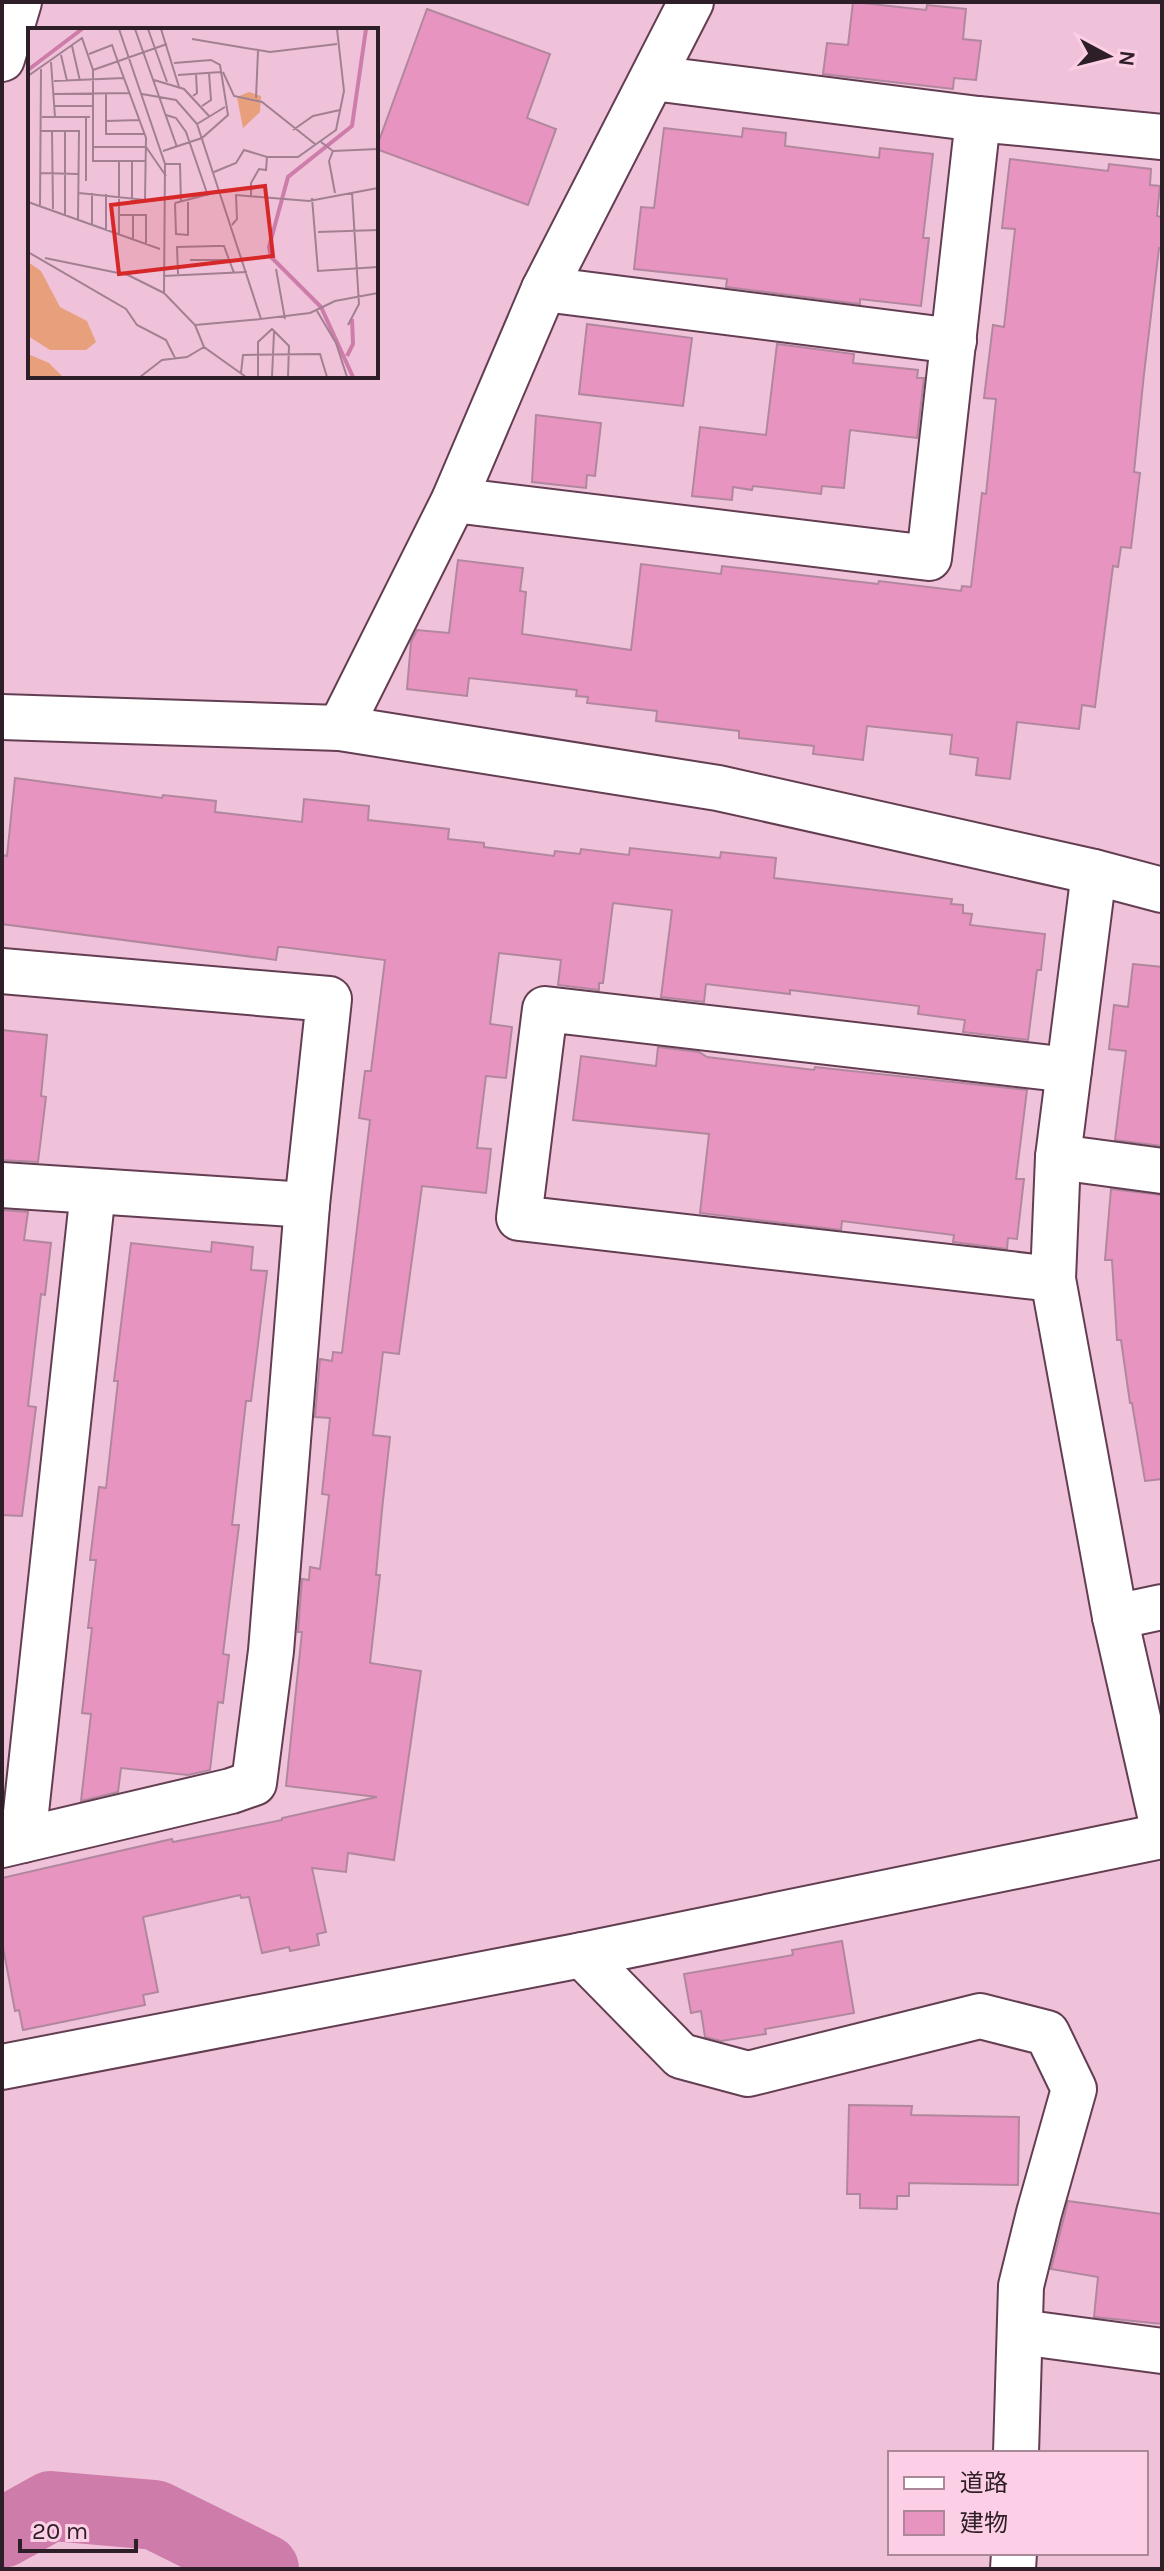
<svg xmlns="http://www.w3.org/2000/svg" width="1164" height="2571" font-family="Karla,'Noto Sans JP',sans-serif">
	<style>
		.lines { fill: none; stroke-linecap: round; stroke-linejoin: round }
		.river { stroke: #ce7ca9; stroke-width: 70 }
		.building { fill: #e894c1; stroke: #b1879d; stroke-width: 2 }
		.minor-casing { stroke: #633e52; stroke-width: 48 }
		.tertiary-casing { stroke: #633e52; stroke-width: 48 }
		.minor { stroke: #fff; stroke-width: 44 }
		.tertiary { stroke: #fff; stroke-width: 44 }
		.inset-river { fill: none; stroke: #ce7ca9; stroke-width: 4 }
		.inset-road { fill: none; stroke: #a28092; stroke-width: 2 }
		.view { fill: #d62828; fill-opacity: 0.15; stroke: #d62828; stroke-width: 4 }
		.inset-edge { fill: none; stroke: #2e1e27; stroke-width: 4 }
	</style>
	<rect width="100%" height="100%" fill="#efc2d9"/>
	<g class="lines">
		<path class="river" d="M2,2533L51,2506L155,2515L264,2569"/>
	</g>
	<g class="building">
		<path d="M853,2L926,10L927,5L966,9L963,39L981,41L976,80L954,78L953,89L823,74L827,43L848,45Z"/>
		<path d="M427,9L550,54L527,118L556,129L528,205L376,149Z"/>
		<path d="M664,128L742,137L743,128L786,133L785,146L879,158L880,148L933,154L923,238H929L921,306L860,299V304L726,287L727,279L634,269L641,207L654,208Z"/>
		<path d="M1010,159L1108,171L1109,164L1151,169L1150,185L1160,186L1157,216L1162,217V248H1159L1144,374L1134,472L1140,473L1131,548L1121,547L1118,567L1113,566L1095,707L1082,705L1079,729L1017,722L1010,779L976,775L978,758L950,754L952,735L867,726L863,760L813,754L814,746L739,738V731L656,721L657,711L587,703L588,697L576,696L577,690L469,678L467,696L407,689L411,642L417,630L449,633L458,560L523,568L520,591L526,592L522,634L631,650L641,564L721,574L722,566L878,584L879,581L961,591L962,586L971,587L982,493L986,494L996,399L984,398L993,325L1004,327L1015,229L1002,228Z"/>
		<path d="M587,324L692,338L683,406L579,394Z"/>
		<path d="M777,344L854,354L853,363L918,370L917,378H924L917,438L850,430L844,488L822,486L821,494L753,486L752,490L733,487L732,500L692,496L700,427L766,435Z"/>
		<path d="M536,415L601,423L595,476L587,475L586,488L532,482Z"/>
		<path d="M15,778L162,798L163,795L216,801L215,812L302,822L304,799L369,806L368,820L449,829L448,839L484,843V847L554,856L555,851L580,854L581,849L629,855L630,848L720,858L721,852L776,858L774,878L952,899L951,904L963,905V913L972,914L970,925L1045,934L1041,970H1037L1028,1040L963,1032L965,1020L918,1014L919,1006L790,990V994L706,984L704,1002L661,997L672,910L613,903L603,983H599V990L558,985L561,960L499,953L490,1024L512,1027L506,1078L486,1076L477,1148L491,1149L486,1193L422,1186L399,1354L383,1352L373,1435L390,1437L382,1510L376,1575H380L370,1663L421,1671L394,1860L348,1853L346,1872L312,1868L326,1932L317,1934L319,1945L290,1951L289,1947L262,1953L249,1897L241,1898L240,1895L143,1917L158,1992L143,1995L145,2005L23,2030L19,2010L15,2011L2,1942V1878L172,1839L173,1842L282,1820V1818L377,1797L286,1786L302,1632H298L302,1579L309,1580L310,1567L320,1569L329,1495L322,1494L330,1418L315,1417L320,1359L332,1361L333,1352L342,1353L370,1120L359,1118L365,1071H371L385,960L282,947H278L276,960L2,924V855L7,856Z"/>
		<path d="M1133,964L1162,967V1146L1115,1140L1126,1051L1109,1049L1114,1005L1128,1007Z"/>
		<path d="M2,1030L47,1035L41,1096L46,1097L38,1162L2,1160Z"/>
		<path d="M658,1047L699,1052L707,1057L814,1070L815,1067L1027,1090L1016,1179H1024L1017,1239L1008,1238L1007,1249L953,1242L954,1235L842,1221L841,1230L700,1213L709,1134L573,1120L581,1056L656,1066Z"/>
		<path d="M1111,1189L1162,1195V1479L1145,1481L1132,1403H1130L1121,1340H1117L1112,1260H1105Z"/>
		<path d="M2,1210L28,1212L24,1240L51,1243L45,1295L41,1294L28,1406L36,1407L22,1516L2,1515Z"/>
		<path d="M212,1242L253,1247L251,1270L267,1271L251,1401H246L232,1525H239L223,1654L229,1655L223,1703L218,1702L210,1770L188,1775L121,1768L118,1792L81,1801L91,1714L82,1713L92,1628H88L96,1560H90L99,1487L106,1488L118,1381H114L131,1243L211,1252Z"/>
		<path d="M842,1941L854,2013L765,2029L766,2034L721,2041L705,2037L701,2011L691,2013L684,1974L793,1955L792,1950Z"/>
		<path d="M849,2105L912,2106L911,2115L1019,2117L1018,2185L909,2183V2196H897V2209L860,2208V2194H847Z"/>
		<path d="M1068,2201L1162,2214V2324L1094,2317L1098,2277L1051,2269Z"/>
	</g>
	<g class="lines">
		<g class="minor-casing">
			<g id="minor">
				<path d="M2,59L19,2"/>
				<path d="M653,78L978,119L1162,137"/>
				<path d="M544,289L954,341"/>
				<path d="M454,500L929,558L978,119"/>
				<path d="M340,728L454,500L544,289L691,2"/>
				<path d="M2,971L329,999L307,1205L271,1651L254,1783L231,1791L2,1845"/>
				<path d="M1058,1157L1162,1171"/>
				<path d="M2,1185L307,1205"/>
				<path d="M1053,1279L519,1218L545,1009L1069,1070"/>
				<path d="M1115,1617L1162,1607"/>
				<path d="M23,1840L93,1191"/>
				<path d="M582,1955L681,2056L748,2074L980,2016L1047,2033L1074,2089L1039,2213L1021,2286L1016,2453"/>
				<path d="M1020,2332L1162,2351"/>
				<path d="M1013,2569L1014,2553"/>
			</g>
		</g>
		<g class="tertiary-casing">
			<g id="tertiary">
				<path d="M2,717L340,728L718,788L1094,872L1162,890"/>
				<path d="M1094,872L1058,1157L1053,1279L1115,1617L1162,1824"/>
				<path d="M2,2067L582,1955L1162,1836"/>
			</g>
		</g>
		<use href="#minor" class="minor"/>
		<use href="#tertiary" class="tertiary"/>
	</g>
	<g transform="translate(28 28)">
		<rect width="350" height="350" fill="#efc2d9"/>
		<path d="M221,64L233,68L232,84L215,100L209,69ZM0,234L13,243L32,279L59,293L68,314L58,322H22L0,308ZM0,326L21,335L35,349H0Z" fill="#e79f7c"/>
		<path class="inset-river" d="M0,42L54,1M319,328L325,316L324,291M325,349L293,279L243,229L241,219L260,149L324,98L338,1"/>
		<path class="inset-road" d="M91,1L137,136L136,265L167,297L176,319L218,349M107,1L149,119M120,1L139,54M133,1L151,59M164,11L242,24L309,16M44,18L52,53M33,27L39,53M23,34L27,89M65,42L139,16M195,44L206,68L234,74L287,116M150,47L193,44M0,48L54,10L65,42V133H118M126,52L156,61L181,88M26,53L96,50M26,66L102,65M78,66V106H116M114,66L148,72L169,96L233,291L282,285L307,273L350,265M165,68L169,65L168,46M228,70L230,23M26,78H65M174,78L183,72L181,45M138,87L148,90L158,104L180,168M14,89H62M78,93L111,92M169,96L197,79M265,102L285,88L312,82M12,103H51L50,192M24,104L25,181M37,104V188M293,114L305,123L350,121M66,119H118L138,148M135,123L174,110L200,87L192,37L183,32L146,35M305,123L301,133L307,165M91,133V207M137,136H152L153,175M186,144L208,135L216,122L239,129H270L308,102L316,63L309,1M12,145L50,146M58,153V89M51,165L117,172L118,110L90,34L84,17L61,26M64,165V197M223,168V155L231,141L238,142L239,129M284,170L290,243L350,239M104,173V133M0,174L132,221M147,175L148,206L160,207V174M147,175L193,163M12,177L13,41M91,187H118V216M204,197L209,191L208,167L281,173L350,160M78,202V166M290,204L350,202M105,212V187M0,224L98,281L109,297L138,312L147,330M17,230L100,247L136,265M162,232H201M248,241L257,291M150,246L149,219L188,218H196L206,245M135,248L219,244M289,283L308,315L319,349M167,297L233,291M320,297L331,276L324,164M213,345L215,327L292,326L299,349M112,349L134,332L159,329L176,319M230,349V314L244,301L261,318L260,349M244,349L246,304"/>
		<path class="view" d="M237,158L245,228L91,246L83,177Z"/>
		<rect width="350" height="350" class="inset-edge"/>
	</g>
	<rect width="1164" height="2571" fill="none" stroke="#2e1e27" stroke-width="8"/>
	<rect x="888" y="2451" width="260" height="104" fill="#fdcfe6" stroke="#aa889a" stroke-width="2"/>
	<rect x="904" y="2477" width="40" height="12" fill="#ffffff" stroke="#aa889a" stroke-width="2"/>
	<text x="960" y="2491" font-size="24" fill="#2e1e27">道路</text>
	<rect x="904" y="2511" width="40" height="24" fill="#e894c1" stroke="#aa889a" stroke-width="2"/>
	<text x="960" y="2531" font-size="24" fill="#2e1e27">建物</text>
	<g transform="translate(1108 56) rotate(97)" stroke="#fdcfe6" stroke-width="6" paint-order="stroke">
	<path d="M0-6L14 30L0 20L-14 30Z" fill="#2e1e27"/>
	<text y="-12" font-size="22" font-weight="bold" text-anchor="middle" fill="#2e1e27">N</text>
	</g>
	<path d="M20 2539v12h116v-12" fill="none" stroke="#2e1e27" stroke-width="4"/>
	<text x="32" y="2539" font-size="24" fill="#2e1e27" stroke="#fdcfe6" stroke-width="6" paint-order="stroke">20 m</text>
</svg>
